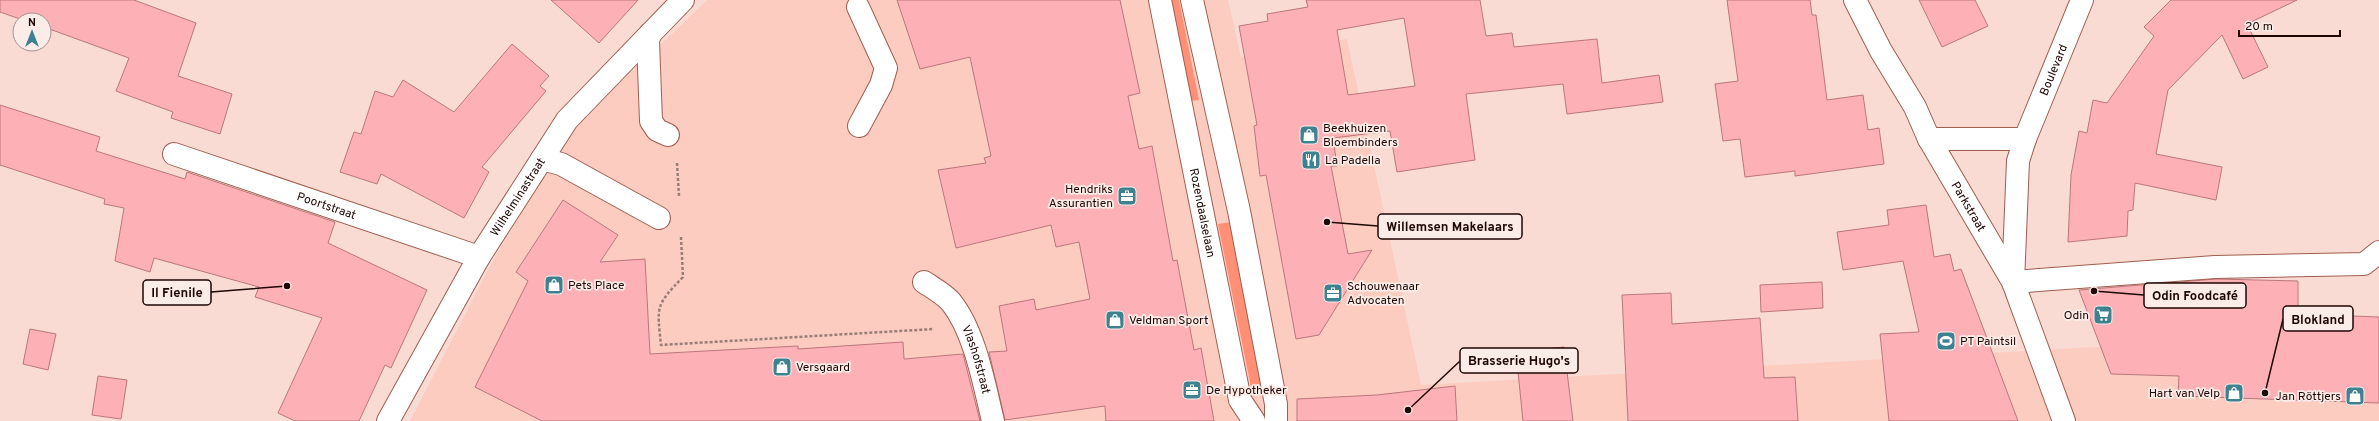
<svg xmlns="http://www.w3.org/2000/svg" width="2379" height="421" font-family="Overpass,sans-serif">
	<style>
		.built { fill: #fdccc0 }
		.green { fill: #ff8f75 }
		.building { fill: #fdb1b7; stroke: #bb767c; fill-rule: evenodd }
		.lines { fill: none; stroke-linecap: round; stroke-linejoin: round }
		.minor-casing { stroke: #9f5e4f; stroke-width: 24 }
		.path { stroke: #997e78; stroke-width: 2.5; stroke-dasharray: 3 2; stroke-linecap: butt }
		.minor { stroke: #fff; stroke-width: 22 }
		.labels { text-anchor: middle; stroke-width: 3.5; stroke-linejoin: round; paint-order: stroke }
		.street-label { font-size: 12px; fill: #1e0603; stroke: #fbece8 }
		.poi-label { font-size: 12px; fill: #1e0603; stroke: #fbece8; text-anchor: start }
		.leader { fill: none; stroke: #1e0603; stroke-width: 1.5 }
		.callout-dot { fill: #1e0603; stroke: #fbece8; stroke-width: 1.5 }
		.callout { fill: #fbece8; stroke: #1e0603; stroke-width: 1.5 }
		.callout-label { font-size: 13px; text-anchor: middle; font-weight: bold; fill: #1e0603 }
	</style>
	<rect width="100%" height="100%" fill="#f9dbd3"/>
	<path class="built" d="M707,0H1228L1241,57L1347,39L1421,385L2379,331V421H410L490,266L563,141L620,79L671,35Z"/>
	<g class="green">
		<path d="M1168,0H1179L1199,100L1187,101Z"/>
		<path d="M1231,222L1264,385L1251,387L1218,224Z"/>
	</g>
	<g class="building">
		<path d="M0,0H134L196,23L178,76L232,94L220,134L171,118L173,112L116,91L129,58L44,27V20H23L0,12Z"/>
		<path d="M551,0H638L599,43Z"/>
		<path d="M897,0H1120L1140,93L1128,96L1139,149L1152,146L1173,261L1177,260L1194,350L1201,348L1214,421H1106L1105,406L1005,420L989,352L1007,351L999,306L1034,299L1036,310L1090,299L1079,242L1056,247L1051,225L956,248L938,170L986,163L984,158L991,156L970,57L920,69Z"/>
		<path d="M1306,0H1480L1486,36L1512,33L1514,47L1597,39L1602,83L1659,75L1663,102L1567,114L1563,84L1466,94L1475,160L1397,172L1390,131L1333,138L1337,166H1331L1348,254L1372,250L1319,335L1296,339L1266,175L1260,176L1254,126L1257,125L1239,26L1268,21L1267,14L1308,7ZM1404,18L1415,86L1348,95L1337,30Z"/>
		<path d="M1727,0H1810L1812,15H1816L1827,100L1863,95L1868,130L1879,128L1884,164L1795,176V171L1745,177L1740,139L1723,141L1715,84L1738,81Z"/>
		<path d="M1919,0H1975L1988,26L1942,47Z"/>
		<path d="M2171,0H2297L2247,24L2268,67L2243,79L2222,35L2168,90L2156,154L2222,167L2216,200L2135,183L2133,210L2128,211L2127,236L2068,242L2071,175L2079,131L2087,133L2093,100L2107,103L2154,36L2144,27Z"/>
		<path d="M512,44L549,76L540,86L546,91L482,167L489,172L464,218L381,174L377,184L340,172L354,132L361,134L375,91L393,97L403,80L454,112Z"/>
		<path d="M0,105L100,137L96,151L185,179L187,172L190,173L335,222L328,243L427,290L391,368L385,365L359,421H295L278,413L322,318L255,297L259,287L154,258L150,272L115,261L124,208L104,204L105,199L0,165Z"/>
		<path d="M563,200L618,235L600,262L645,259L650,354L798,346V349L903,342L904,359L963,354L980,421H542L475,387L528,281L516,272Z"/>
		<path d="M1926,205L1934,257L1950,254L1954,271L1961,269L2018,421H1889L1880,334L1919,332L1903,261L1843,270L1837,232L1889,225L1887,210Z"/>
		<path d="M2216,279L2298,281V314L2379,317V403L2178,396L2179,376L2111,374L2079,290Z"/>
		<path d="M1822,282L1823,308L1761,312L1760,285Z"/>
		<path d="M1671,293L1672,324L1760,318L1764,378L1795,377L1798,421H1628L1622,295Z"/>
		<path d="M30,329L56,334L48,370L23,364Z"/>
		<path d="M1564,347L1573,421H1523L1516,352Z"/>
		<path d="M98,376L127,380L121,419L92,415Z"/>
		<path d="M1455,386L1457,421H1297V399L1377,395Z"/>
	</g>
	<g class="lines">
		<g class="minor-casing">
			<g id="minor">
				<path id="s1" d="M1160,0L1240,400L1254,421"/>
				<path d="M1192,0L1239,211L1276,404V421"/>
				<path id="s2" d="M1855,0L1881,51L1915,107L1929,139L2013,282L2064,421"/>
				<path d="M858,7L886,68L881,85L859,126"/>
				<path d="M650,34L648,41L651,121L657,130L668,135"/>
				<path d="M1929,139H2025"/>
				<path id="s3" d="M174,154L479,257"/>
				<path d="M542,159L561,164L659,218"/>
				<path id="s4" d="M924,282C933,288 944,294 951,302C975,332 984,384 993,421"/>
				<path d="M2013,282L2215,267L2364,264L2379,252"/>
				<path id="s5" d="M2013,282L2018,161L2025,139L2082,0"/>
				<path id="s6" d="M388,421L479,257L567,120L683,0"/>
			</g>
		</g>
		<g class="path">
			<path d="M677,163L679,196"/>
			<path d="M681,237L683,277C655,306 657,306 661,345L934,329"/>
		</g>
		<use href="#minor" class="minor"/>
	</g>
	<defs>
		<g id="shop-square" transform="scale(1)"><rect x="-9" y="-9" width="18" height="18" rx="4" fill="#3e8291" stroke="#fbece8"/><path d="M-5-2.5h2.3a2.7 3.5 0 0 1 5.4 0H5L5.5 6h-11ZM-1.5-2.5h3a1.5 2.3 0 0 0-3 0Z" fill="#fff"/></g>
		<g id="restaurant-square" transform="scale(1)"><rect x="-9" y="-9" width="18" height="18" rx="4" fill="#3e8291" stroke="#fbece8"/><path d="M-5-6h1v4h1v-4h1v4h1v-4h1v5L-1.5 .5V6h-2V.5L-5-1ZM5-6V6H3V1.5H1.5Q1.5-4 5-6Z" fill="#fff"/></g>
		<g id="office-square" transform="scale(1)"><rect x="-9" y="-9" width="18" height="18" rx="4" fill="#3e8291" stroke="#fbece8"/><path d="M-6-3h4V-5.5h4V-3h4V5H-6ZM-1-4.5V-3h2v-1.5ZM-6 0V1H6V0Z" fill="#fff"/></g>
		<g id="supermarket-square" transform="scale(1)"><rect x="-9" y="-9" width="18" height="18" rx="4" fill="#3e8291" stroke="#fbece8"/><path d="M-6-5.5h2.5l.6 2H6L4.5 2H-2.5L-4.4-4H-6ZM-1.5 3.2a1.3 1.3 0 1 0 .1 0ZM3 3.2a1.3 1.3 0 1 0 .1 0Z" fill="#fff"/></g>
		<g id="stadium-square" transform="scale(1)"><rect x="-9" y="-9" width="18" height="18" rx="4" fill="#3e8291" stroke="#fbece8"/><path d="M0-5a6.5 5 0 1 0 0 10a6.5 5 0 1 0 0-10ZM-3.5-1.8h7v3.6h-7Z" fill="#fff"/></g>
	</defs>
	<g fill-rule="evenodd">
		<use href="#shop-square" x="1309" y="135"/>
		<use href="#restaurant-square" x="1311" y="160"/>
		<use href="#office-square" x="1127" y="196"/>
		<use href="#shop-square" x="554" y="285"/>
		<use href="#office-square" x="1333" y="293"/>
		<use href="#supermarket-square" x="2103" y="315"/>
		<use href="#shop-square" x="1115" y="320"/>
		<use href="#stadium-square" x="1946" y="341"/>
		<use href="#shop-square" x="782" y="367"/>
		<use href="#office-square" x="1192" y="390"/>
		<use href="#shop-square" x="2234" y="393"/>
		<use href="#shop-square" x="2355" y="396"/>
	</g>
	<g class="labels">
		<g class="street-label">
			<text dy="4" stroke="none"><textPath href="#s5" startOffset="219">Boulevard</textPath></text>
			<text dy="4" stroke="none"><textPath href="#s6" startOffset="259">Wilhelminastraat</textPath></text>
			<text dy="4" stroke="none"><textPath href="#s3" startOffset="161">Poortstraat</textPath></text>
			<text dy="4" stroke="none"><textPath href="#s2" startOffset="236">Parkstraat</textPath></text>
			<text dy="4" stroke="none"><textPath href="#s1" startOffset="217">Rozendaalselaan</textPath></text>
			<text dy="4" stroke="none"><textPath href="#s4" startOffset="97">Vlashofstraat</textPath></text>
		</g>
		<g class="poi-label">
			<text x="1323" y="132">Beekhuizen<tspan x="1323" dy="14">Bloembinders</tspan></text>
			<text x="1325" y="164">La Padella</text>
			<text x="1113" y="193" text-anchor="end">Hendriks<tspan x="1113" dy="14">Assurantien</tspan></text>
			<text x="568" y="289">Pets Place</text>
			<text x="1347" y="290">Schouwenaar<tspan x="1347" dy="14">Advocaten</tspan></text>
			<text x="2089" y="319" text-anchor="end">Odin</text>
			<text x="1129" y="324">Veldman Sport</text>
			<text x="1960" y="345">PT Paintsil</text>
			<text x="796" y="371">Versgaard</text>
			<text x="1206" y="394">De Hypotheker</text>
			<text x="2220" y="397" text-anchor="end">Hart van Velp</text>
			<text x="2341" y="400" text-anchor="end">Jan Röttjers</text>
		</g>
	</g>
	<path class="leader" d="M1327 222L1378 226M287 286L211 292M2094 291L2144 295M2265 393L2283 319M1408 410L1460 361"/>
	<g class="callout-dot">
		<circle cx="1327" cy="222" r="4"/>
		<circle cx="287" cy="286" r="4"/>
		<circle cx="2094" cy="291" r="4"/>
		<circle cx="2265" cy="393" r="4"/>
		<circle cx="1408" cy="410" r="4"/>
	</g>
	<g class="callout">
		<rect x="1378" y="214" width="144" height="25" rx="4"/>
		<rect x="143" y="280" width="68" height="25" rx="4"/>
		<rect x="2144" y="283" width="102" height="25" rx="4"/>
		<rect x="2283" y="306" width="70" height="25" rx="4"/>
		<rect x="1460" y="348" width="118" height="25" rx="4"/>
	</g>
	<g class="callout-label">
		<text x="1450" y="231">Willemsen Makelaars</text>
		<text x="177" y="297">Il Fienile</text>
		<text x="2195" y="300">Odin Foodcafé</text>
		<text x="2318" y="324">Blokland</text>
		<text x="1519" y="365">Brasserie Hugo's</text>
	</g>
	<g transform="translate(32 32)"><circle r="19" fill="#fbece8" stroke="#a3908c"/>
	<path d="M0-3L7 15L0 10L-7 15Z" fill="#3e8291"/>
	<text y="-6" font-size="11" font-weight="bold" text-anchor="middle" fill="#1e0603">N</text>
	</g>
	<path d="M2239 30v6h101v-6" fill="none" stroke="#1e0603" stroke-width="2"/>
	<text x="2245" y="30" font-size="12" fill="#1e0603" stroke="#fbece8" stroke-width="3" paint-order="stroke">20 m</text>
</svg>
